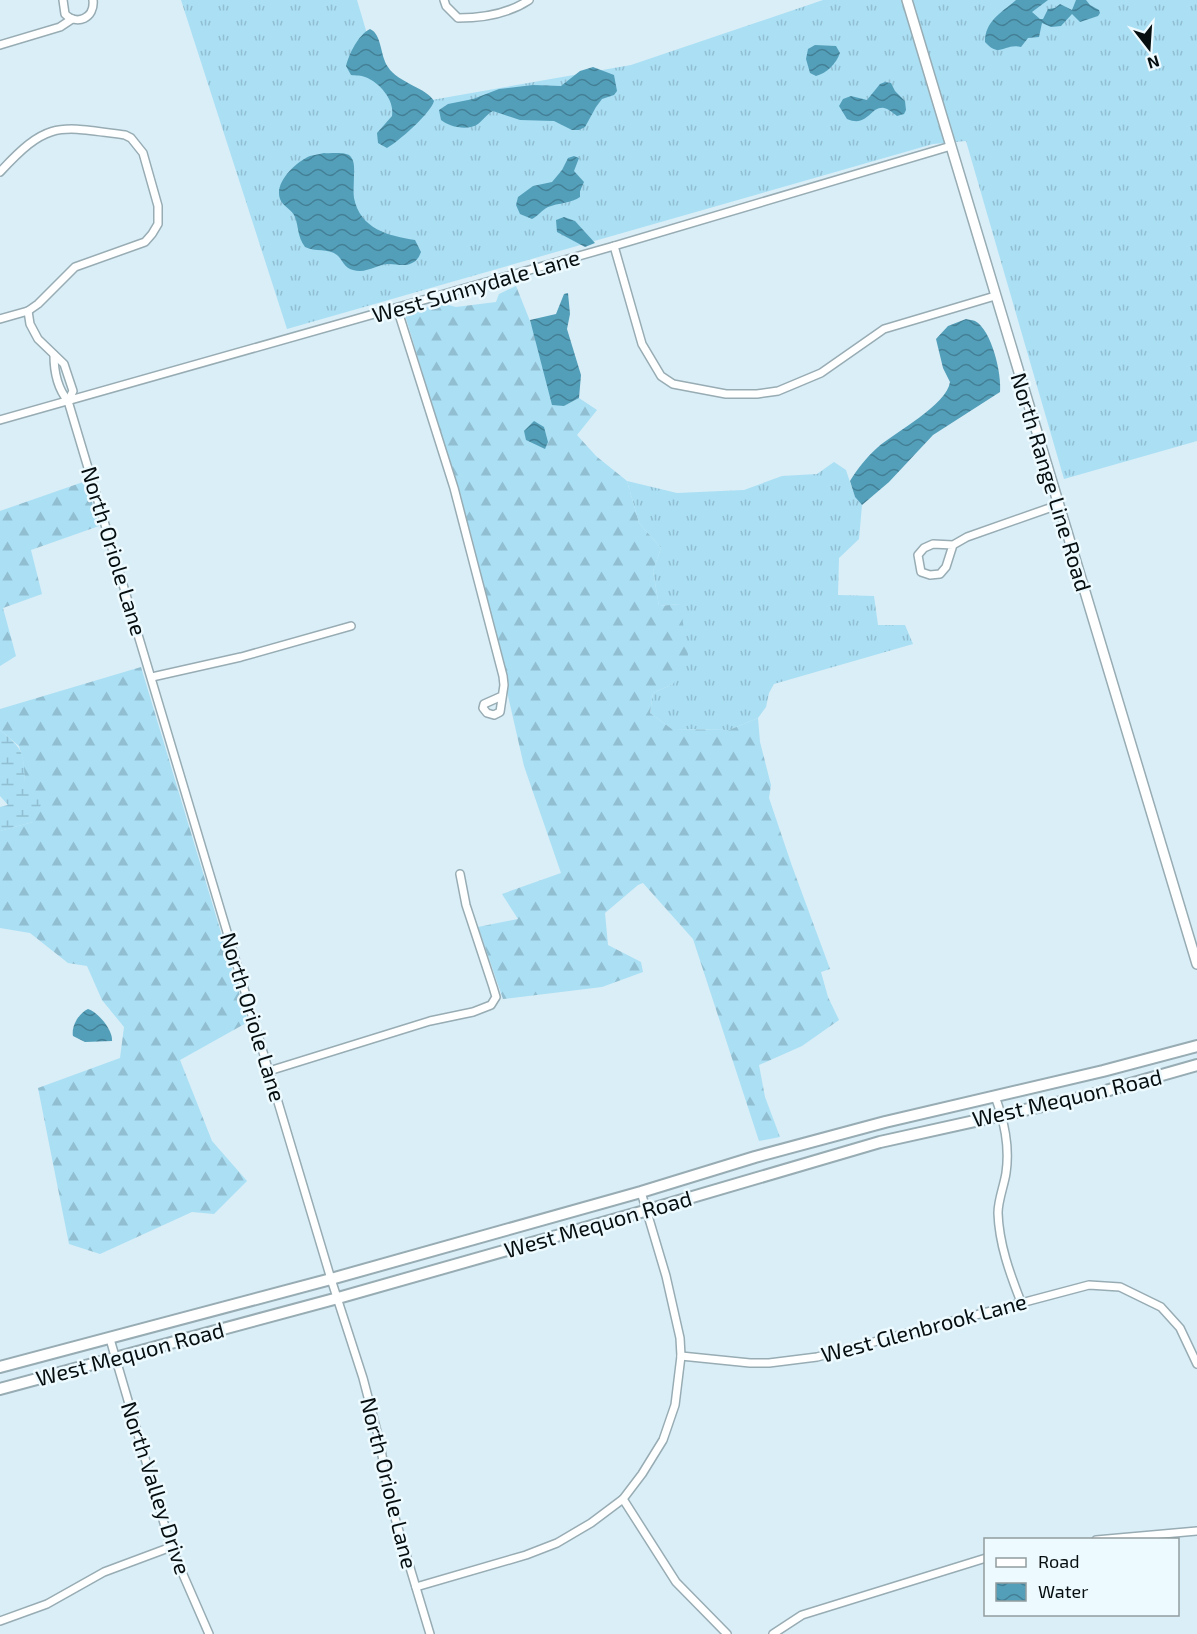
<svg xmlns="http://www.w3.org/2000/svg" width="1197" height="1634" font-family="'Exo 2',sans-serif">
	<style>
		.grass { fill: url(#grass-tufts) }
		.forest { fill: url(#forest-firs) }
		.wetland { fill: url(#wetland-marsh) }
		.water { fill: url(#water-waves) }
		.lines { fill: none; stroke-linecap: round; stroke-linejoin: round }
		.minor-casing { stroke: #98acb4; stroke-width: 10 }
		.tertiary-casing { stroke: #98acb4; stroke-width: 12 }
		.primary-casing { stroke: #98acb4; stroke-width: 14 }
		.minor { stroke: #fff; stroke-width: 7 }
		.tertiary { stroke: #fff; stroke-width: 9 }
		.primary { stroke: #fff; stroke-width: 10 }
		.labels { text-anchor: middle; stroke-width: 5; stroke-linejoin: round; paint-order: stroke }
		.street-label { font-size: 22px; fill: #070e10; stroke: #edfaff }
	</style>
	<defs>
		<pattern id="grass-tufts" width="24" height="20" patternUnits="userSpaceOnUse" patternTransform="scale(1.5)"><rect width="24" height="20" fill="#aadff4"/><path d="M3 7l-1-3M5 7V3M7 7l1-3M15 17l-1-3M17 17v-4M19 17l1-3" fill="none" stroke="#91bed0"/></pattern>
		<pattern id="forest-firs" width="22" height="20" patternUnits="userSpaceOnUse" patternTransform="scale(1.5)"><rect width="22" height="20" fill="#aadff4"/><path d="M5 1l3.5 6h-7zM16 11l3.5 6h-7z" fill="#91bed0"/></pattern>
		<pattern id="wetland-marsh" width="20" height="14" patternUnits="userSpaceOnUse" patternTransform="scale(1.5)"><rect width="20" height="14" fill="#aadff4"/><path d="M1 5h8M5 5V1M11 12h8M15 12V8" fill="none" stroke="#91bed0"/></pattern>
		<pattern id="water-waves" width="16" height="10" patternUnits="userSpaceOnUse" patternTransform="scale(1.5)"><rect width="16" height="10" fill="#539fba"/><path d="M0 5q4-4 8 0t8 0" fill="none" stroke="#438096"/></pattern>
	</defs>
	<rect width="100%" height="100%" fill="#d9eef7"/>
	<g class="grass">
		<path d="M181,0H357L375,61L426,101L631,65L823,0H1197V441L1064,479L966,141L933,144L287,329Z"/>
		<path d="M834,462L846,470L855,497L862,505L859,539L839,558L838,595L874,596L878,625H905L913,644L774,684L769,693L766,707L758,718L729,730L672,729L650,713L653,693L673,684L680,604L659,606L653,571L661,548L639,523L627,481L677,493L744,490L782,476L817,474Z"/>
	</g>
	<g class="forest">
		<path d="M516,286L564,406L579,398L597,410L577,435L596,456L627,481L639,523L661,548L653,571L659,606L680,604L689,661L673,684L653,693L650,713L672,729L729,730L758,718L760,742L771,785L769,798L792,866L830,969L821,972L828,997L839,1020L802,1046L759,1065L765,1097L780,1137L759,1141L693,939L643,883L638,885L605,913L608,945L641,962L643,972L602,987L503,999L478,927L518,919L502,894L561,873L524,766L472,538L405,315L440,303L456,307L496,302L499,294Z"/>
		<path d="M86,481L99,526L31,550L42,594L3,608L16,656L0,666V511Z"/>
		<path d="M141,667L248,1022L180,1060L212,1141L247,1181L214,1214L192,1212L100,1254L69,1244L38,1088L120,1058L124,1027L102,1000L87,966L68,963L30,933L0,928V831L33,822L25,782L23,760L19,746L0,730V709Z"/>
	</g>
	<path class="wetland" d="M0,730C24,750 23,751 25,782L43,800L33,822L0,831V807L8,805L0,796Z"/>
	<g class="water">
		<path d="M1016,0H1048L1032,12L1040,19H1043L1048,9L1055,8L1060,4L1072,10L1076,0H1086L1090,5L1099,10L1100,13L1098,16L1080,22L1072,14L1061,26L1051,27L1042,23L1039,37L1028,38L1021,47C1004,43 1000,59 985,42C985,21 1001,13 1016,0Z"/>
		<path d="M370,29C382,34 380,56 388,67C398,83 427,88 434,101C431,113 398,142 387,148L378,143L377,133L392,116C395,100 379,82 365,77C361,75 356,76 351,75L346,66C349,54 358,35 370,29Z"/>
		<path d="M815,45L836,46L840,53C836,64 827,73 816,76L810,73L806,59L808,49Z"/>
		<path d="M593,67L614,75L617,91L614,95L602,99L596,107L585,127L579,130H572L554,121L520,120L493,111C487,114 483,120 478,124C468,131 449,127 441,120L439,110L448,104L473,99L499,89L533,85L561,86L580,71Z"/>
		<path d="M885,82L891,83L895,91L905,101L906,110L904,114L897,116C893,113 889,109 884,108C870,106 868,128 847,119L839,106L843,99L851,96L867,100L880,84Z"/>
		<path d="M324,153C332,154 346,151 351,157C355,162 354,170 354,175C354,183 353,191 354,198C360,229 389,236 415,240L421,252C419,257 417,261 412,263C405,267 397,264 389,264C377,264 367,274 353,270C344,268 343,260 337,255C328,248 315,252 305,247C297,236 299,228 295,217C292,209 283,207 280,199C274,182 296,162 310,156C314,155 320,154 324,153Z"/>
		<path d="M574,156L579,158L574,171L584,182L580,191V197C572,203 558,203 548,207C542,210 538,216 532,219L520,214L516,205L518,197L533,186L552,182L562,170L568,158Z"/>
		<path d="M564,217L575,221L595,243L585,247L557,232L556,220Z"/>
		<path d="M568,293L570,314L567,329L581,375L579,398L564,406L552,405L530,320L556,314L564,294Z"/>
		<path d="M966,319C968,320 974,320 975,321C992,330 1002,375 1000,392L933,435L889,482L862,505L855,497L850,481C858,468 866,458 877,448C895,432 947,405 950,382L943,368L936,339L948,326Z"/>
		<path d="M534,421L544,427L548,442L545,449L526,440L524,431Z"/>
		<path d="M88,1009C98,1012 113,1030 112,1041L85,1042L73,1036C71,1026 79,1013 88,1009Z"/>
	</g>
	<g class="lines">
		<g class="minor-casing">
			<g id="minor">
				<path d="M63,0L65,14C77,26 95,18 93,0"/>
				<path d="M444,0L446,6L458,18C483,18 508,14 529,0"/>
				<path d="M0,45L60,27L72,19"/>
				<path d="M0,172C48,120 58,126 125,135L131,138L143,153L158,206V224L152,234L145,242L75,267L38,304L28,311L0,319"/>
				<path d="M614,246L642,344L661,376L673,384L726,394H757L778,391L821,373L884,329L995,296"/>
				<path d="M397,308L454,488L503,676L504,685L500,712L494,715L487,713L483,708L484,704L502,696"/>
				<path d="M28,311L30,324L38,339L64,364L73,391L68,401"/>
				<path d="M54,355C54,371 58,389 68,401L331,1279L363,1378L380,1443L389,1498L430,1634"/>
				<path d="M0,420L614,246L951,146"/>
				<path d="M953,545L946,567L940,574L930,575L921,572L918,555L924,548L933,544L953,545L967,537L1058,505"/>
				<path d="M152,677L241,657L351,626"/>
				<path d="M269,1071L430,1021L473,1012L491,1005L496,997L493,987L466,905L460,874"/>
				<path d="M995,1096C1004,1121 1010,1146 1006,1173C1004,1186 998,1200 998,1213C999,1244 1010,1274 1021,1302"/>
				<path d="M110,1339L171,1547L209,1634"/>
				<path d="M681,1356L750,1363H769L817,1357L1089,1285L1120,1287L1161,1307L1180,1328L1197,1364"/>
				<path d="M623,1499L676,1582L727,1634"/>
				<path d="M1096,1540L1197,1531"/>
				<path d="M416,1587L526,1555L557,1543L591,1523L623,1499L642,1474L663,1440L675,1405L681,1356L680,1338L666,1276L641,1192"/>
				<path d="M0,1621L47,1604L104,1572L171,1547"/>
				<path d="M773,1634L802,1615L986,1558"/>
			</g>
		</g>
		<g class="tertiary-casing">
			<path id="tertiary" d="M907,0L1197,964"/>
		</g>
		<g class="primary-casing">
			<g id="primary">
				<path d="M0,1367L331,1279L641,1192L755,1157L885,1122L1103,1071L1197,1046"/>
				<path d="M0,1389L338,1298L648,1210L880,1142L1088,1096L1197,1065"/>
			</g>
		</g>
		<use href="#minor" class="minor"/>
		<use href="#tertiary" class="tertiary"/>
		<use href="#primary" class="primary"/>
	</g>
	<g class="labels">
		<g class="street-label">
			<text transform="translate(476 286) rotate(-16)" y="8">West Sunnydale Lane</text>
			<text transform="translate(1051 482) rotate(73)" y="8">North Range Line Road</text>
			<text transform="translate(114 551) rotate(73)" y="8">North Oriole Lane</text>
			<text transform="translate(253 1017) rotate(73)" y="8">North Oriole Lane</text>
			<text transform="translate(1067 1098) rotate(-13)" y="8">West Mequon Road</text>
			<text transform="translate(598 1224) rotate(-16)" y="8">West Mequon Road</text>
			<text transform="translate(924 1328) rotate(-15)" y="8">West Glenbrook Lane</text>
			<text transform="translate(130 1354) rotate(-15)" y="8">West Mequon Road</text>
			<text transform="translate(389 1483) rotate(76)" y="8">North Oriole Lane</text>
			<text transform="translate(156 1488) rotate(72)" y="8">North Valley Drive</text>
		</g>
	</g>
	<rect x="984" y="1538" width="195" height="78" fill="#edfaff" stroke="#919c9f" stroke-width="1.5"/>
	<rect x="996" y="1558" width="30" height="9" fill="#ffffff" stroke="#919c9f" stroke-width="1.5"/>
	<text x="1038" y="1568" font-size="18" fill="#070e10">Road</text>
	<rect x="996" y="1583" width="30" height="18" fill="url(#water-waves)" stroke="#919c9f" stroke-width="1.5"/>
	<text x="1038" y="1598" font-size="18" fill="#070e10">Water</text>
	<g transform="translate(1149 48) rotate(163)" stroke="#edfaff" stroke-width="4.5" paint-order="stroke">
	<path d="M0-4.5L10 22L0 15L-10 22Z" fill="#070e10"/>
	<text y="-9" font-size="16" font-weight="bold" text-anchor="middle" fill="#070e10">N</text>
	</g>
</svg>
